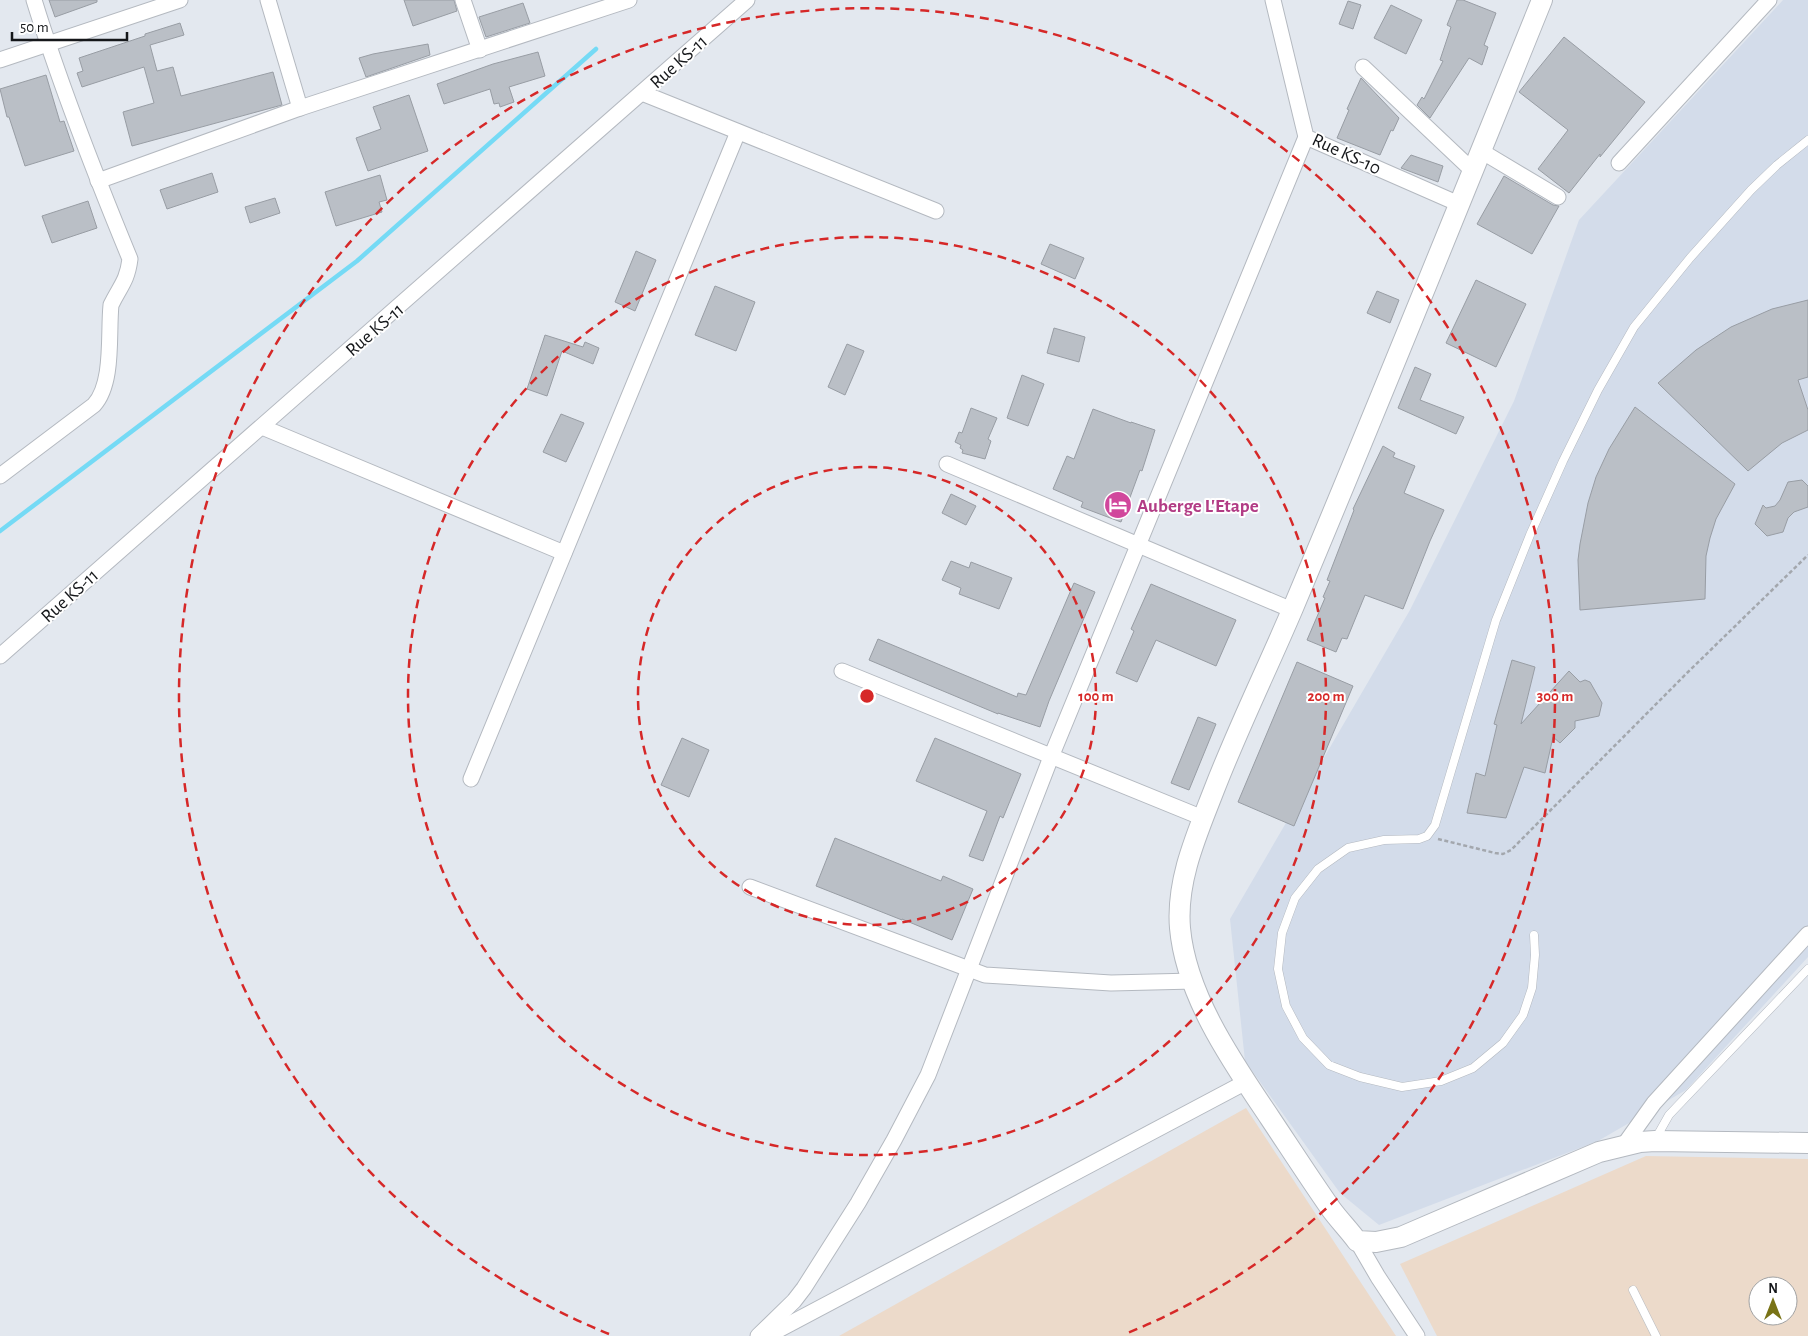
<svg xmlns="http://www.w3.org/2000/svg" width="1808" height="1336" font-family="'Alegreya Sans',sans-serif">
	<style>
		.built { fill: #d3dcea }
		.industrial { fill: #ecdaca; fill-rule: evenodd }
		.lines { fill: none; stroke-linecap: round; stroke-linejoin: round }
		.stream { stroke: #75daf5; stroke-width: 4.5 }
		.building { fill: #babfc6; stroke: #989da4 }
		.lane-casing { stroke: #b4b9c0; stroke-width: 9 }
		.street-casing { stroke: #b4b9c0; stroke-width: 17 }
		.secondary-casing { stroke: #b4b9c0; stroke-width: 22 }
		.path { stroke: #a3a7ad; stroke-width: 2.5; stroke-dasharray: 4 2.5; stroke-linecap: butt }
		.lane { stroke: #fff; stroke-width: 8 }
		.street { stroke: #fff; stroke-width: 15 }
		.secondary { stroke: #fff; stroke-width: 20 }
		.ring { fill: none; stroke: #d62828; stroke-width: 2.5; stroke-dasharray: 9 6 }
		.labels { text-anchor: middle; stroke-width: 4; stroke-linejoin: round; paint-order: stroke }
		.street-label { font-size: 19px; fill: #15171a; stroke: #fff }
		.hotel-label { font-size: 19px; font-weight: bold; fill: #b23c85; stroke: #fff; text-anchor: start }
		.centre { fill: #d62828; stroke: #fff; stroke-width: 2.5 }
		.ring-label { font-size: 15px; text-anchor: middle; font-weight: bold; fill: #d62828; stroke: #fff; stroke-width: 4; stroke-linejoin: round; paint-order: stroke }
	</style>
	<rect width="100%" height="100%" fill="#e3e8ef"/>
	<path class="built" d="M1783,0H1808V957L1686,1090L1598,1141L1379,1225L1340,1193L1245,1061L1230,919L1410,610L1514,401L1579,220Z"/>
	<g class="industrial">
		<path d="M1246,1108L1396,1336H839Z"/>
		<path d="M1646,1156L1808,1159V1336H1437L1400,1264ZM1758,1286H1788V1316H1758Z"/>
	</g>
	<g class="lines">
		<path class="stream" d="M0,531L357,261L596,49"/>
	</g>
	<g class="building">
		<path d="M49,0H97V2L55,17Z"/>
		<path d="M404,0H454L457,11L413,26Z"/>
		<path d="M1457,0H1463L1496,13L1484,45L1488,47L1482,65L1469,58L1430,118L1417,105L1422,97L1424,99L1443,61L1440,60L1451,27L1447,25Z"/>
		<path d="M1348,1L1361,5L1353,29L1339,24Z"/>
		<path d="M523,3L530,23L486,37L479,17Z"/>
		<path d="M1391,5L1422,20L1406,54L1374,38Z"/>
		<path d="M180,23L184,35L150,45L157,71L173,67L181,96L273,72L282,105L132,146L123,112L154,103L144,67L82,87L77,73L83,71L79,58L145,36V34Z"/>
		<path d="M1564,37L1645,102L1600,157V154L1569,193L1538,169L1568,130L1519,92Z"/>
		<path d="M428,44L430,55L366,77L359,58L373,54Z"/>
		<path d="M538,52L545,76L509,87L514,102L500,107L499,103L494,104L490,89L444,104L437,84L493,64Z"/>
		<path d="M46,75L60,122L64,121L74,151L25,166L9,117H7L0,89Z"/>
		<path d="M1361,78L1399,118L1393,131L1391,130L1380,155L1337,138L1349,110L1347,109Z"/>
		<path d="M409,95L428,151L368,171L356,138L381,129L373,107Z"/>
		<path d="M1411,155L1443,166L1438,182L1401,168Z"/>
		<path d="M212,173L218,192L167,209L160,190Z"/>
		<path d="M380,175L387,200L379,202L382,212L336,226L325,192Z"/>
		<path d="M1504,176L1553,205L1559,206L1532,254L1477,224Z"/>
		<path d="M275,198L280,213L250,223L245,207Z"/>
		<path d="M88,201L97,228L52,243L42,216Z"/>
		<path d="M1050,244L1084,258L1075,279L1041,264Z"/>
		<path d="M636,251L656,260L635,311L615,302Z"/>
		<path d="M1476,280L1526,304L1496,367L1446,343Z"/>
		<path d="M715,286L755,302L736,351L695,335Z"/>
		<path d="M1377,291L1399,300L1390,323L1367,313Z"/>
		<path d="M1808,300V377L1798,380L1808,410V430L1782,443L1748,471L1658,383L1696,350L1731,327L1772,309Z"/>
		<path d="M1054,328L1085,337L1079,362L1047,353Z"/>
		<path d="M545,335L583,347L585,342L599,348L593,364L562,351L547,396L527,389Z"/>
		<path d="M847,344L864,351L845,395L828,387Z"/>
		<path d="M1415,367L1431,374L1420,400L1464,417L1456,434L1398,408Z"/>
		<path d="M1022,375L1044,384L1028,426L1007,418Z"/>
		<path d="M1635,407L1735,484L1716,519L1710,538L1706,556L1705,599L1580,610L1578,560L1580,544L1588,503L1596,477L1609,449Z"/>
		<path d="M971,408L997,418L988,439L991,441L985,459L962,453L963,450L960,448L961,445L955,442L959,432L962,433Z"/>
		<path d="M1093,409L1131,423V422L1155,430L1142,471L1140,470L1121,522L1081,507L1083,502L1053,489L1067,456L1074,459Z"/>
		<path d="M561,414L584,423L566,462L543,452Z"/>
		<path d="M1383,446L1395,453L1393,457L1415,466L1404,493L1444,510L1430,541L1403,609L1365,595L1347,639L1342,638L1336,652L1307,640L1325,598L1323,597L1330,581L1327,580L1354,510L1353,509Z"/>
		<path d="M1802,480L1808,486V507L1794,512L1788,518L1783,532L1767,536L1755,524L1763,505L1766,508L1775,506L1780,500L1788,482Z"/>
		<path d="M951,494L976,506L966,525L942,513Z"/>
		<path d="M951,561L969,568L971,562L1012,578L999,609L959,594L961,588L942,580Z"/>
		<path d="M1074,583L1095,592L1049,701L1040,727L998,713V714L869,660L878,639L1017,697L1018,693L1026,695Z"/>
		<path d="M1151,584L1236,620L1216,666L1156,640L1137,682L1116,673L1134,631L1131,629Z"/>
		<path d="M1512,660L1535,667L1521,724L1569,671L1580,682L1585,680L1590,682L1602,703L1599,716L1575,721V728L1560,743L1553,737L1545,773L1524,767L1506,818L1467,813L1476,773L1485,776L1497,725L1494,724Z"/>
		<path d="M1297,662L1353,686L1294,826L1238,802Z"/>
		<path d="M1198,717L1216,724L1189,790L1171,783Z"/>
		<path d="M682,738L709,750L689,797L661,785Z"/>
		<path d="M935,738L1021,774L1003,818L1000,816L983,861L969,856L987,811L916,781Z"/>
		<path d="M835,838L941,881L943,876L973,889L952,940L902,919V920L816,886Z"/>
	</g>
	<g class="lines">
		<g class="lane-casing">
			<g id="lane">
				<path d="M1534,935L1535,955L1532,988L1523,1015L1503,1043L1473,1068L1441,1081L1402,1087L1360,1077L1329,1065L1303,1038L1286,1006L1278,969L1282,933L1295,898L1318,869L1348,848L1384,840L1419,839L1427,836L1435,825L1496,620L1530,535L1563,461L1598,390L1634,327L1690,258L1751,190L1777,165L1808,140"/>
				<path d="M1656,1138L1669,1115L1808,969"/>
				<path d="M1633,1290L1656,1336"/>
			</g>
		</g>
		<g class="street-casing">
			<g id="street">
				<path d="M268,0L300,108"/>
				<path d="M463,0L480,50"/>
				<path d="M1273,0L1306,137L1459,204"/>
				<path d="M0,60L180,0"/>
				<path d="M1363,67L1473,171"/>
				<path d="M642,93L936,211"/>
				<path d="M1481,151L1558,197"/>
				<path d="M1619,163L1769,0"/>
				<path d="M98,181L300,108L629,0"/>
				<path d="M262,427L564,553"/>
				<path d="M947,464L1292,610"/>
				<path d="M0,476L94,405C114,383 108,334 111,305C120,286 127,282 130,259C95,174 61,88 34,0"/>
				<path d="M0,656L747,0"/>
				<path d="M842,671L1203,818"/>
				<path d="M471,779L738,132"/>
				<path d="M750,887L985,975L1111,983L1194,981"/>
				<path d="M1624,1145L1654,1103L1808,934"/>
				<path d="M1357,1241L1378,1277L1417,1336"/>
				<path d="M758,1336L794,1301L804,1288L858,1203L894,1140L928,1075L1051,757L1306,137"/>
				<path d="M767,1336L1246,1082"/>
			</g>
		</g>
		<g class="secondary-casing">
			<path id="secondary" d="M1542,0C1460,203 1378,406 1293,608C1267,669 1238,728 1214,790C1197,834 1176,880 1180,928C1186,996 1233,1063 1270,1118C1290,1148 1310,1179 1331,1209C1339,1220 1349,1230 1357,1241L1376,1242L1401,1237L1599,1152L1640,1142L1655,1141L1808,1143"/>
		</g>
		<path class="path" d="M1438,839L1495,853L1503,854L1511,850L1687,673L1808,555"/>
		<use href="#lane" class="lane"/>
		<use href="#street" class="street"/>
		<use href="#secondary" class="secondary"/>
	</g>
	<g class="ring">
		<circle cx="867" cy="696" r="229"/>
		<circle cx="867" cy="696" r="459"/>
		<path d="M609 1334A688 688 0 1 1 1125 1334"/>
	</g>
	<defs>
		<g id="hotel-disc" transform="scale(1.4375)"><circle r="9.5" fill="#d1479c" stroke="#fff"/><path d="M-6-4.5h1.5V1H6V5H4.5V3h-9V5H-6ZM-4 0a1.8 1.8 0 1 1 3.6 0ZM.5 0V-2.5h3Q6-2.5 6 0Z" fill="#fff"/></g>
	</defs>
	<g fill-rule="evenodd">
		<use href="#hotel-disc" x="1118" y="505"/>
	</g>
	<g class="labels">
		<g class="street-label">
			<text transform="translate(678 61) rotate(-42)" y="7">Rue KS-11</text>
			<text transform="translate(1347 153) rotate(25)" y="7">Rue KS-10</text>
			<text transform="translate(374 329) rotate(-41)" y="7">Rue KS-11</text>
			<text transform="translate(69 595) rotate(-42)" y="7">Rue KS-11</text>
		</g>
		<g class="hotel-label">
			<text x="1137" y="512">Auberge L'Etape</text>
		</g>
	</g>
	<circle cx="867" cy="696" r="8" class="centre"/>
	<g class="ring-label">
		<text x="1096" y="701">100 m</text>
		<text x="1326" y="701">200 m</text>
		<text x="1555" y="701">300 m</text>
	</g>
	<g transform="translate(1773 1301)"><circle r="24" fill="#ffffff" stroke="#a1a2a3"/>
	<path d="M0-4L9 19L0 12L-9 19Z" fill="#797316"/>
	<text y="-8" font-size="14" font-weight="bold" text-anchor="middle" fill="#15171a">N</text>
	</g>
	<path d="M12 32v8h115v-8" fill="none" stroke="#15171a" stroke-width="2.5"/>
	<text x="20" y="32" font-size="15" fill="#15171a" stroke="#ffffff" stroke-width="4" paint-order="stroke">50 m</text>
</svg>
